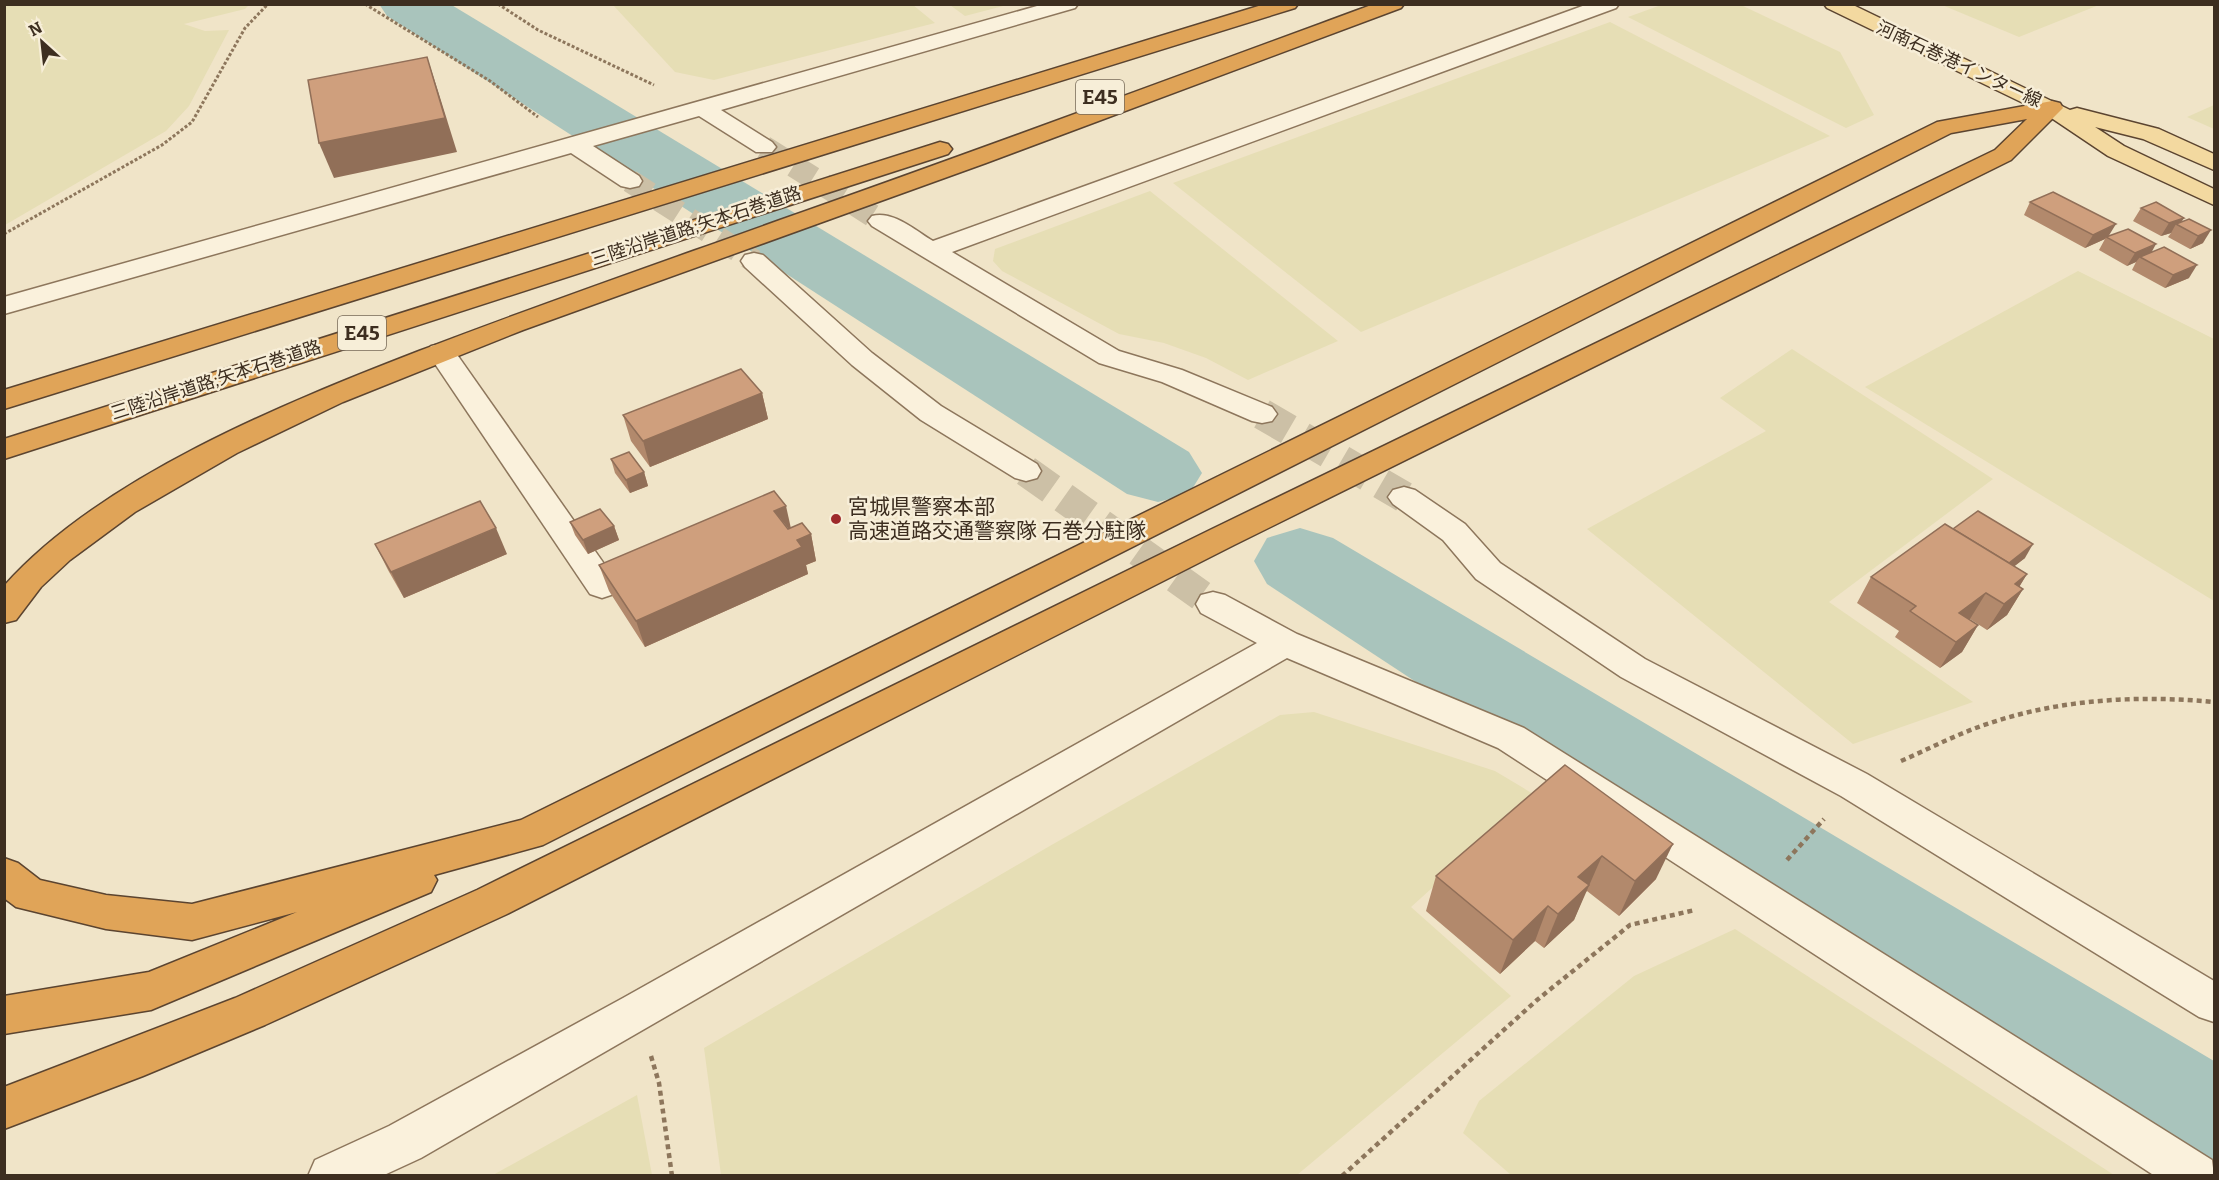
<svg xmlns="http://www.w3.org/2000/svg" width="2219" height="1180" font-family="Bitter,'Noto Sans JP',serif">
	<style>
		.farmland { fill: #e6deb5 }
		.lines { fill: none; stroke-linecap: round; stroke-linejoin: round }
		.river { fill: #a9c4bc; fill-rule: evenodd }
		.minor-tunnel-far1 { stroke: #ccc0a6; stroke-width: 23; stroke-dasharray: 23 12; stroke-linecap: butt }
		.minor-tunnel { stroke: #ccc0a6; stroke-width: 31; stroke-dasharray: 31 15; stroke-linecap: butt }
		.minor-casing { stroke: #8d765c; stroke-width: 3 }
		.major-casing { stroke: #5b4430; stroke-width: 3 }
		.highway-casing { stroke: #5b4430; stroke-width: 3 }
		.path-far1 { stroke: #8d765c; stroke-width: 3; stroke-dasharray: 3 2; stroke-linecap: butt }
		.path { stroke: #8d765c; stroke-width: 4.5; stroke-dasharray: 5 4; stroke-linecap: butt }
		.minor { fill: #faf1dc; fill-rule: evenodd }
		.major { fill: #f3d9a0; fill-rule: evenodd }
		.highway { fill: #e0a458; fill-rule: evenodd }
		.wall { fill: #b2896c }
		.shaded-wall { fill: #916f58 }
		.building { fill: #cf9f7d; stroke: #916f58; stroke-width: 1.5 }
		.poi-dot { fill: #9e2a2b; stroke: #f7eed8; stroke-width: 2 }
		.labels { text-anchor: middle; stroke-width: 5; stroke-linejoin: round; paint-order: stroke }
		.far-street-label { font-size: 18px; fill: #3d2e20; stroke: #f7eed8 }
		.shield { fill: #f7eed8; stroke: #756857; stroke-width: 1.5 }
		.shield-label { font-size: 20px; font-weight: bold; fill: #3d2e20 }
		.poi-label { font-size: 21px; fill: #3d2e20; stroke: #f7eed8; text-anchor: start }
	</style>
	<rect width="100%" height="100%" fill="#f0e4c8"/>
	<g class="farmland">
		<path d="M1664,4L1741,5L1840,52L1874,115L1846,128L1628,17Z"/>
		<path d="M4,5L5,4L249,5L245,9L184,24L205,31L229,30L189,106L166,131L5,225Z"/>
		<path d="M613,5H913L935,23L714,80L675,72Z"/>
		<path d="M950,5H1007L965,16Z"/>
		<path d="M1942,5H2099L2019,37Z"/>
		<path d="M1610,22L1830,136L1361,332L1173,183Z"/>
		<path d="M2214,105V129L2187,117Z"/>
		<path d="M1150,191L1338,341L1248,380L1206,358L1164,343L1119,334L1002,271L993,261L995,249Z"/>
		<path d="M2078,271L2214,339V601L1865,387Z"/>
		<path d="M1792,349L1993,479L1829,602L1973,702L1853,744L1587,529L1766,431L1720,398Z"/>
		<path d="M1314,712L1495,771L1535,795L1411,907L1511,996L1297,1175H721L704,1048L1048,847L1280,715Z"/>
		<path d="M1735,929L2114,1175H1511L1463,1133L1479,1101L1634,976Z"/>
		<path d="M637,1095L652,1175H493Z"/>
	</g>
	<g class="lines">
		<g class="river">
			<path d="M379,4H450L1189,452L1202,473L1189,494L1158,502L1127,494L387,16Z"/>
			<path d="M1300,528L1333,538L2214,1061V1176H2168L1267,584L1254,561L1267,538Z"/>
		</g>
		<g class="minor-tunnel-far1">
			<path d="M764,147L881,221"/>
			<path d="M630,181L754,261"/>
		</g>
		<g class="minor-tunnel">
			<path d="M1262,414L1404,497"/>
			<path d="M1026,471L1213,604"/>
		</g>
		<g class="minor-casing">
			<g id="minor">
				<path d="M1044,4H1078L1075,8L721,110L772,142L776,147L772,152H756L699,116L593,146L639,176L642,181L639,186L630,188L621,186L571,153L4,314V297Z"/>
				<path d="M1588,4H1619L1616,8L952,252L1119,351L1182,370L1272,407L1277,414L1272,421L1262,423L1252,421L1162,382L1099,363L872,226L868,221L872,216C893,210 916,231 933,241Z"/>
				<path d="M754,253L763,255L872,353L941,406L1037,464L1041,471L1037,478L1026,481L1015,478L921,420L852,365L745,267L741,261L745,255Z"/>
				<path d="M441,344L451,346L614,578L618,586L614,594L602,598L590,594L427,352L431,346Z"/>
				<path d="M1404,487L1415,490L1465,524L1500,563L1645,659L1867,774L2214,981V1022L2199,1017L1841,796L1621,677L1476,579L1443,540L1393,504L1388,497L1393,490Z"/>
				<path d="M1213,592L1225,595L1297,634L1524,728L2212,1160L2214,1176H2155L1498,748L1287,658L421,1158L382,1176H308L315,1160L389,1126L623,998L1257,643L1201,613L1196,604L1201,595Z"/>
			</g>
		</g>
		<g class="major-casing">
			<path id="major" d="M1824,4H1851L2070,110L2077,108L2159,129L2214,154V170L2143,139L2095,127L2124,146L2214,189V205L2108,156L2044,113L1827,8Z"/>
		</g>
		<g class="highway-casing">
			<g id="highway">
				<path d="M1265,4H1298L1295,8L4,409V390Z"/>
				<path d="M1374,4H1404L1401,8L986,163L523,330L343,402L237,453L135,512L70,560L41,587L16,620L4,623V586C101,477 285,403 419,351C539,305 660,263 780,220C979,150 1176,77 1374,4Z"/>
				<path d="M2052,101L2060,103L2063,108L2011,160L1234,545L505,915L265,1025L143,1076L4,1129V1087L235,998L477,890L1212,529L1995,150L2027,119L1951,133L543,845L434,875L437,880L431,892L151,1010L4,1034V996L149,972L297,912L192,940L106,929L16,907L4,898V858L18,863L40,880L106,895L192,904L521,820L1937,122Z"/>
				<path d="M940,142L948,144L952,149L948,154L4,459V439Z"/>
			</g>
		</g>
		<g class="path-far1">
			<path d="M365,4L490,81L538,117"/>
			<path d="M498,4L538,30L654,85"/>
			<path d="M4,234L162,145L192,122L245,28L268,4"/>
		</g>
		<g class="path">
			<path d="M1901,761C1931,748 1959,733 1990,723C2062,699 2139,695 2214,702"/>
			<path d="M1787,860L1824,819"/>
			<path d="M651,1056L659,1083L672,1176"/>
			<path d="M1342,1176L1537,1000L1630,925L1695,910"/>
		</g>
		<use href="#minor" class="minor"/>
		<use href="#major" class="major"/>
		<use href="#highway" class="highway"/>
	</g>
	<g class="wall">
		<path d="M2030,202L2109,236L2152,252L2189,278L2165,288L2132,270L2136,262L2127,266L2099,250L2105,239L2085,248L2024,215Z"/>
		<path d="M2141,208L2182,222L2189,219L2203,243L2190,249L2168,237L2171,233L2161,236L2133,221Z"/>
		<path d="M762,393L768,419L650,467L631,441L623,415Z"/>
		<path d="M611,459L644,472L648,486L630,493L615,473Z"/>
		<path d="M570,522L614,526L619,540L588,554L575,535Z"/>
		<path d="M790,528L811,534L816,561L806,565L808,574L645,647L609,591L599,565Z"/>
		<path d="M1953,529L2025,558L2014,566L2027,574L2019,587L2023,589L2007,615L1987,630L1970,619L1969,620L1978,625L1962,652L1940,668L1895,637L1899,631L1857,603L1871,577Z"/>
		<path d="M375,544L507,554L404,598L388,570Z"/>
		<path d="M1565,765L1656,879L1619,916L1587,891L1585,893L1574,920L1544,948L1535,941L1500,974L1426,911L1436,876Z"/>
	</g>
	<g class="shaded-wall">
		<path d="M427,57L438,91L457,152L334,178L319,143Z"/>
		<path d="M2184,218L2179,226L2176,224L2171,233L2161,236L2169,223Z"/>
		<path d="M2116,224L2108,237H2106L2105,239L2085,248L2093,235Z"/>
		<path d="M2211,230L2203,243L2190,249L2198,236Z"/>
		<path d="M2156,244L2149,257H2140L2136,262L2127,266L2135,253Z"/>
		<path d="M2197,265L2189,278L2165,288L2173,275Z"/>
		<path d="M762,393L768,419L650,467L643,441Z"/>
		<path d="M644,472L648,486L630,493L626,480Z"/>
		<path d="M786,506L792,533L774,511Z"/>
		<path d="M614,526L619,540L588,554L583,540Z"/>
		<path d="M496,528L507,554L404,598L391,572Z"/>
		<path d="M811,534L816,561L806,565L808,574L645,647L636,621L797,540Z"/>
		<path d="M2033,544L2025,558L1993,583L2002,569Z"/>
		<path d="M2027,574L2013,597L2023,589L2007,615L1987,630L2004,604L2015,584Z"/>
		<path d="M1986,593L1970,619L1947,636L1959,613Z"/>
		<path d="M1978,625L1962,652L1940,668L1956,642Z"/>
		<path d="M1673,844L1656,879L1619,916L1635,881Z"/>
		<path d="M1602,856L1574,920L1544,948L1558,914L1578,877Z"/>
		<path d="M1548,906L1535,941L1500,974L1513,940Z"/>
	</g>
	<g class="building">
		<path d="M427,57L445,118L319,143L308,80Z"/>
		<path d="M2053,192L2116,224L2093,235L2030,202Z"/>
		<path d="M2156,202L2184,218L2169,223L2141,208Z"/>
		<path d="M2189,219L2211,230L2198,236L2176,224Z"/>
		<path d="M2128,229L2156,244L2135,253L2106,237Z"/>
		<path d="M2164,247L2197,265L2173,275L2140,257Z"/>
		<path d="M741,369L762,393L643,441L623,415Z"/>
		<path d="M629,452L644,472L626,480L611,459Z"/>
		<path d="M774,491L786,506L774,511L788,529L802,523L811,534L797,540L802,547L636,621L599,565Z"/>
		<path d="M480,501L496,528L391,572L375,544Z"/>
		<path d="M600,509L614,526L583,540L570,522Z"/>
		<path d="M1978,511L2033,544L2009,563L1953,529Z"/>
		<path d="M1945,524L2027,574L2015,584L2023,589L2004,604L1986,593L1959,613L1978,625L1956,642L1910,611L1916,606L1871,577Z"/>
		<path d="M1565,765L1673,844L1635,881L1602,856L1578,877L1589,885L1558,914L1548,906L1513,940L1436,876Z"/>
	</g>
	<circle class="poi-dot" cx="836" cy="519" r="6"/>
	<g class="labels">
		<g class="far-street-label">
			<text transform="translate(1959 64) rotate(25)" y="6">河南石巻港インター線</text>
			<text transform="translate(696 226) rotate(-18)" y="6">三陸沿岸道路;矢本石巻道路</text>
			<text transform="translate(216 380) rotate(-18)" y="6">三陸沿岸道路;矢本石巻道路</text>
		</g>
		<g class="shield">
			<rect x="1076" y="80" width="48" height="34" rx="4.5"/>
			<rect x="338" y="316" width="48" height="34" rx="4.5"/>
		</g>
		<g class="shield-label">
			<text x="1100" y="104">E45</text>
			<text x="362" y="340">E45</text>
		</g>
		<g class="poi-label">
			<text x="848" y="514">宮城県警察本部<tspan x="848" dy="24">高速道路交通警察隊 石巻分駐隊</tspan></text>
		</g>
	</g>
	<rect width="2219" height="1180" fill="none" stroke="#3d2e20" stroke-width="12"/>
	<g transform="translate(42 42) rotate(333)" stroke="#f7eed8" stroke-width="4.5" paint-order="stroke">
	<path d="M0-4.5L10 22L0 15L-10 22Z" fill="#3d2e20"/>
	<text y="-9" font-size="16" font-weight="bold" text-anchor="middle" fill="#3d2e20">N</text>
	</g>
</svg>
